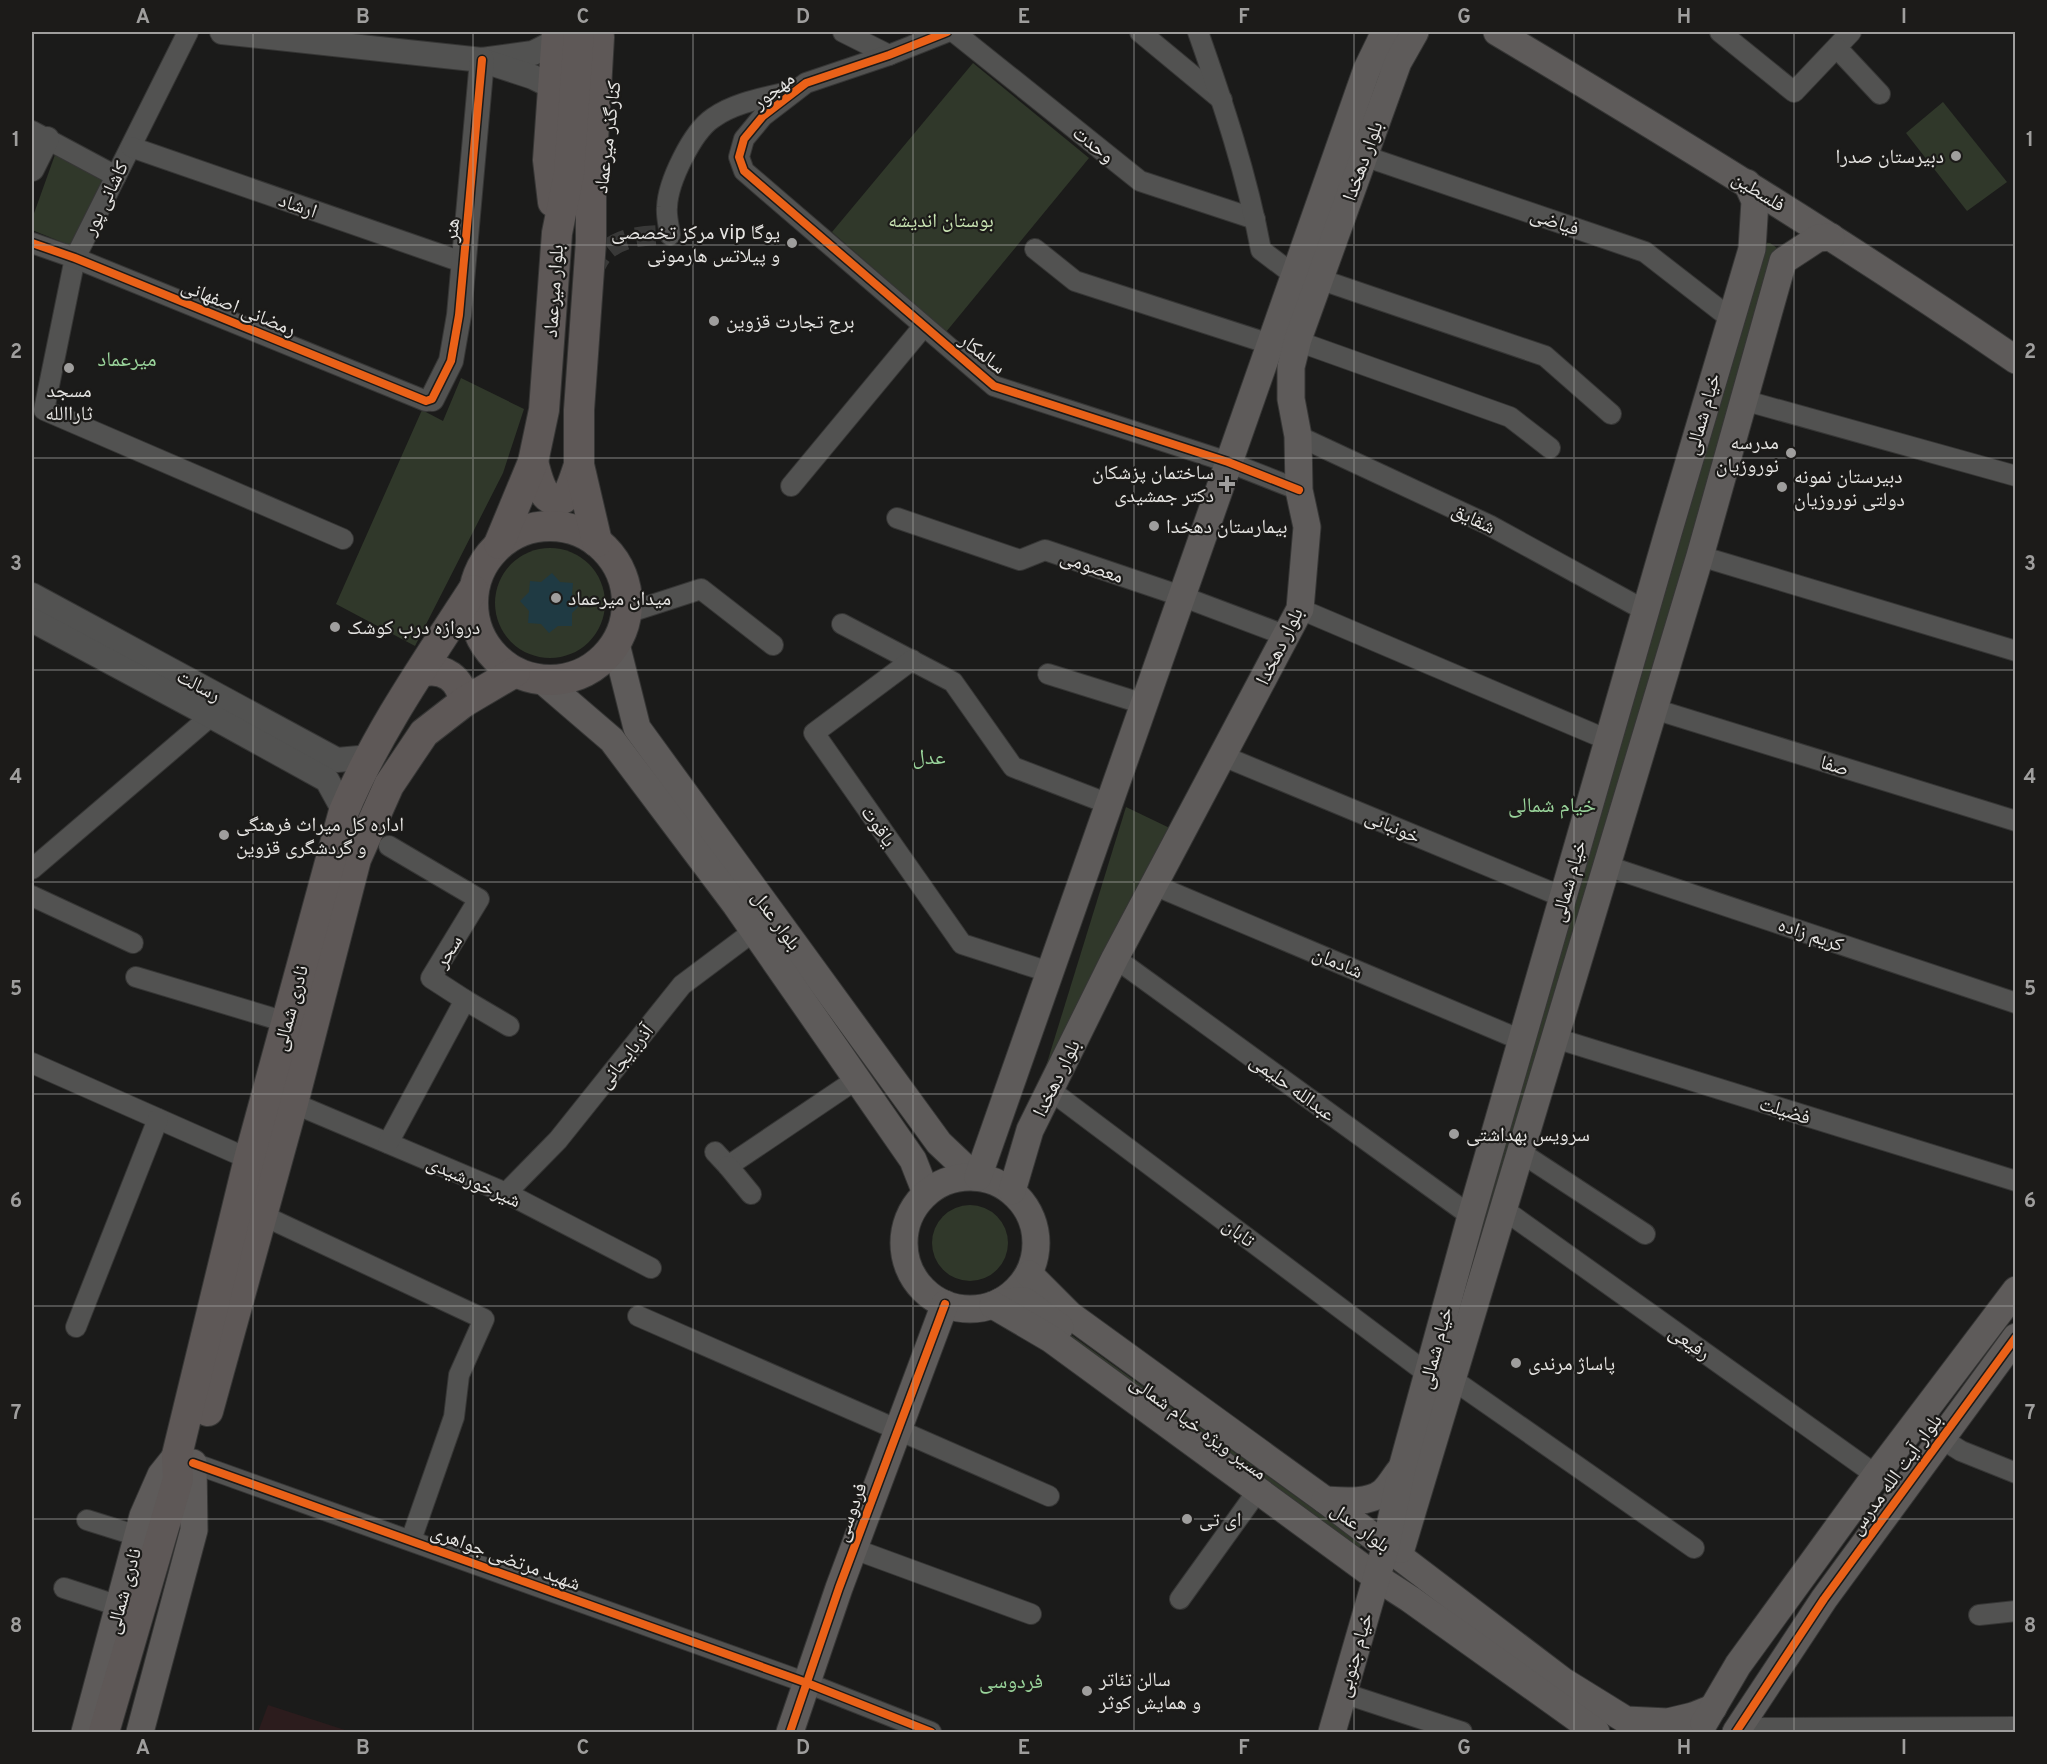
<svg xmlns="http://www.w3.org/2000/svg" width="2047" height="1764" font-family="Overpass,'Noto Naskh Arabic',sans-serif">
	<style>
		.medical { fill: #2c1c1d }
		.green { fill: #30382a }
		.water { fill: #1f3a43 }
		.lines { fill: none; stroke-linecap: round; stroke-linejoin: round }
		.minor-tunnel { stroke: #393938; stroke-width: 20; stroke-dasharray: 20 10; stroke-linecap: butt }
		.minor-casing { stroke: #363635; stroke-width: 22 }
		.tertiary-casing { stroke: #363635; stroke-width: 26 }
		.secondary-casing { stroke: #363635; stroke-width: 29 }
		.primary-casing { stroke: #363635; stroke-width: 32 }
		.minor { stroke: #525251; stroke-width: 20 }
		.tertiary { stroke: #525251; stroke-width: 24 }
		.secondary { stroke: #5e5b5a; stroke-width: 27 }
		.primary { stroke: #5e5857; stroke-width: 30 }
		.cycleway-casing { stroke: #1c1b19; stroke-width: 11 }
		.cycleway { stroke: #ea6118; stroke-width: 8 }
		.grid { fill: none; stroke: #9f9e9d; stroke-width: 1.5; stroke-opacity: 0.55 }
		.poi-dot { fill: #9f9e9d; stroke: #1c1b19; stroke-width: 2 }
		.labels { text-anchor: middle; stroke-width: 4.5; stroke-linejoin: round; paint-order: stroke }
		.street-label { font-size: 20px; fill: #e6e5e3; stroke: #1c1b19 }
		.poi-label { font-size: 20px; fill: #e6e5e3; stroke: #1c1b19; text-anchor: start }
		.park-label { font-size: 20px; fill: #cae5b4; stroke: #1c1b19 }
		.neighbourhood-label { font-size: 21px; fill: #9ad59c; stroke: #1c1b19 }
		.neatline { fill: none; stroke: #9f9e9d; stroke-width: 2 }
		.grid-label { font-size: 20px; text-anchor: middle; font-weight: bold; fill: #9f9e9d }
	</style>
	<rect width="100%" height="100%" fill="#1b1b1a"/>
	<path class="medical" d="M268,1705L351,1732H258Z"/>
	<g class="green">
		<path d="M973,63L1089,158L946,332L832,232Z"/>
		<path d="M1943,102L2007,182L1967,211L1906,133Z"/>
		<path d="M56,152L108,181L74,247L32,230V219Z"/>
		<path d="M1759,242L1770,243L1780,250L1405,1536L1402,1468Z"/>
		<path d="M461,378L524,409L503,473L415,646L336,604L422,410L443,421Z"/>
		<circle cx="550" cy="603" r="55"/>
		<path d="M1126,807L1178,832L1042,1079Z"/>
		<circle cx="970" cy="1243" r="38"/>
		<path d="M1031,1306L1362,1544L1353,1558L1051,1339Z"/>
	</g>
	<path class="water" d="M552,573L560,582L573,583L572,594L581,604L572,613V626H558L549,633L541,624L528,623L529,611L520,601L529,592L530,581L541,582Z"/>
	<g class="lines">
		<path class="minor-tunnel" d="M593,274C603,237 638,235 670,235"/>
		<g class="minor-casing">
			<g id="minor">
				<path d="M188,32L75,258L44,410L343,539"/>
				<path d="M843,32L889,55"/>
				<path d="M947,32L889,55L806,83L763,116L744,139L739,157L744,171L994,386L1228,462L1299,490"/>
				<path d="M954,32L1140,181L1255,219"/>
				<path d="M1140,32L1222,100"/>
				<path d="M1198,32C1223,103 1247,175 1261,250L1294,275"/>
				<path d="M1720,32L1794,92L1851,32"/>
				<path d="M1837,48L1880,94"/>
				<path d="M32,131L116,176"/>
				<path d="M131,147L465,263"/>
				<path d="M1364,156L1645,252L1730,318"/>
				<path d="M670,235C669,226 666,216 667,207C668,182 692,132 713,118C734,103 763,98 788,92"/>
				<path d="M32,243L75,258L426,401L432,399"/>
				<path d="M1035,249L1075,281L1270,344"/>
				<path d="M1319,279L1545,356L1611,414"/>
				<path d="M1297,341L1510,417L1550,448"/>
				<path d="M1743,400L2016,476"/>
				<path d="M1298,436L1489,525L1646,611"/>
				<path d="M791,486L923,327"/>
				<path d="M897,518L1020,560L1045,550L1181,596L1287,636"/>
				<path d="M1700,556L2016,651"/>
				<path d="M1300,609L1608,740"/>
				<path d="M627,613L701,589L773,645"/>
				<path d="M842,624L953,682L1013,767L1109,804"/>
				<path d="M912,660L814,733L962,944L1049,972"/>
				<path d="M1048,674L1144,704"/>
				<path d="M1654,709L2016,821"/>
				<path d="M1223,756L1563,897"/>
				<path d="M1607,866L2016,1003"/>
				<path d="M32,869L211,716L218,704"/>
				<path d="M1154,885L1521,1040"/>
				<path d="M32,896L133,943"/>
				<path d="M1115,958L1471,1216"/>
				<path d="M136,977L286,1022"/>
				<path d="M465,1000L509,1026"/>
				<path d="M1555,1038L2016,1181"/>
				<path d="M32,1063L249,1159"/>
				<path d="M1050,1090L1428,1374"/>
				<path d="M293,1103L506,1193L651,1268"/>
				<path d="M388,1143L465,1000L431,978L479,899L389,846"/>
				<path d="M715,1152L728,1166L857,1079"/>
				<path d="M1520,1152L1645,1234"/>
				<path d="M728,1166L751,1194"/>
				<path d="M506,1193L558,1140L682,985L754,931"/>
				<path d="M1503,1209L1876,1475"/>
				<path d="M262,1215L484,1319L459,1375L454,1417L411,1540"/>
				<path d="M638,1316L1049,1496"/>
				<path d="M76,1327L158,1119"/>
				<path d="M1452,1379L1694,1548"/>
				<path d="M1942,1439L1961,1451L2016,1473"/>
				<path d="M193,1463L807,1683L931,1732"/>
				<path d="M87,1520L138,1536"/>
				<path d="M854,1549L1031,1614"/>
				<path d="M64,1588L119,1606"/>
				<path d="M1180,1599L1259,1489"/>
				<path d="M1979,1615L2016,1611"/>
				<path d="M1343,1693L1462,1732"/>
				<path d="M1752,1728L2016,1727"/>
			</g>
		</g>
		<g class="tertiary-casing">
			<g id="tertiary">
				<path d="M222,32L482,60L533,53L557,41"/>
				<path d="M487,62L533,77L553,87"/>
				<path d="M32,169L47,139"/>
				<path d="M432,399L451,361L459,315L482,60"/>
				<path d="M32,595L337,760L370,757"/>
				<path d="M32,620L211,716L327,780L344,811"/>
			</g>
		</g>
		<g class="secondary-casing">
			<g id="secondary">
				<path d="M1497,32C1673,137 1847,244 2016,360"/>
				<path d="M616,644L637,728L939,1143L975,1177"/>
				<path d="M541,679L612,740L736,905L913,1160L926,1193"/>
				<circle cx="970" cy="1243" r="66"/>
				<path d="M978,1177L1367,69L1385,32"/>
				<path d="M1012,1191L1030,1130L1115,958L1300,609L1307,527L1299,490L1298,436L1291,399V367L1298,339L1398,62L1415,32"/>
				<path d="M1029,1274L1070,1315L1325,1500L1563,1681L1626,1720L1668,1722L1693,1716L1713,1708"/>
				<path d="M1000,1302L1025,1301L1060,1327"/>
				<path d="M993,1305L1051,1339L1376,1577L1410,1599L1596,1732"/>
				<path d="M1325,1500C1342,1501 1368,1504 1383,1492C1390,1486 1395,1476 1401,1469"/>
				<path d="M1401,1549L1700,556L1783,261L1818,238L1831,237"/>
				<path d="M1704,1723L1738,1665L1876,1475L2016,1290"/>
				<path d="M85,1732L143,1516L161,1475L177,1455"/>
				<path d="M140,1732L194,1530L193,1463"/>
				<path d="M790,1732L839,1588L945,1304"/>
				<path d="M1332,1732L1386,1545L1402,1468L1471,1216L1668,533L1752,249L1755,201L1747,183"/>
				<path d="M1736,1732L1824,1599L2016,1337"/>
			</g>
		</g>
		<g class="primary-casing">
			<g id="primary">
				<path d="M553,202L548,160L557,32"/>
				<path d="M533,462C537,475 541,501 558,500C563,500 566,497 569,492C573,484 576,474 579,465"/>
				<circle cx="550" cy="603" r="77"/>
				<path d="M597,542L579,465V410L591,241V175L599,37"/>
				<path d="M499,544L533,462L544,410L557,233L569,174L579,32"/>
				<path d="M421,672C444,666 461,679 464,702"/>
				<path d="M208,1411L293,1103L356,859L389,785L424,733L464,702L515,672"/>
				<path d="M104,1732L178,1479L177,1455L249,1159L344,811C377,732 427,661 473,590"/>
			</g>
		</g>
		<use href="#minor" class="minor"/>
		<use href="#tertiary" class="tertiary"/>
		<use href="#secondary" class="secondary"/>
		<use href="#primary" class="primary"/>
		<g class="cycleway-casing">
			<g id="cycleway">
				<path d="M947,32L889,55L806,83L763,116L744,139L739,157L744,171L994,386L1228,462L1299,490"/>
				<path d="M32,243L75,258L426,401L432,399L451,361L459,315L482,60"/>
				<path d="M193,1463L807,1683L931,1732"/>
				<path d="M790,1732L839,1588L945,1304"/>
				<path d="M1736,1732L1824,1599L2016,1337"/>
			</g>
		</g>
		<use href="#cycleway" class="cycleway"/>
	</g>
	<path class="grid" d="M253,32V1732M473,32V1732M693,32V1732M913,32V1732M1134,32V1732M1354,32V1732M1574,32V1732M1794,32V1732M32,245H2016M32,458H2016M32,670H2016M32,882H2016M32,1094H2016M32,1306H2016M32,1519H2016"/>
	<g class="poi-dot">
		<circle cx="1956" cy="156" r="6"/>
		<circle cx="792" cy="243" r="6"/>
		<circle cx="714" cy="321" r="6"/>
		<circle cx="69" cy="368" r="6"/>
		<circle cx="1791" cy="453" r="6"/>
		<path d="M1224 475h6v6h6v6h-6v6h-6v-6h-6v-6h6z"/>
		<circle cx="1782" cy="487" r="6"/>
		<circle cx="1154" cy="526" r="6"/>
		<circle cx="556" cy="598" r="6"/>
		<circle cx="335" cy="627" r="6"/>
		<circle cx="224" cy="835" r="6"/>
		<circle cx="1454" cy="1134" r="6"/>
		<circle cx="1516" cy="1363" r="6"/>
		<circle cx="1187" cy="1519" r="6"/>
		<circle cx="1087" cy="1691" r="6"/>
	</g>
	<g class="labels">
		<g class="street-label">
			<text transform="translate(773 90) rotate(-38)" y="7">مهجور</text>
			<text transform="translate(607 137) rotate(-83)" y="7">کنارگذر میرعماد</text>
			<text transform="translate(1094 144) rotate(39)" y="7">وحدت</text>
			<text transform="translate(1362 161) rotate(-70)" y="7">بلوار دهخدا</text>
			<text transform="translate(1759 191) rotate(32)" y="7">فلسطین</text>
			<text transform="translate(105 198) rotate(-64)" y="7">کاشانی پور</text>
			<text transform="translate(298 205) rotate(19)" y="7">ارشاد</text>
			<text transform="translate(1555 221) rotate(19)" y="7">فیاضی</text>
			<text transform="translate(451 230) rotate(-85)" y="7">هنر</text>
			<text transform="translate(553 291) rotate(-86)" y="7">بلوار میرعماد</text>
			<text transform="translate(239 307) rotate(22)" y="7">رمضانی اصفهانی</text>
			<text transform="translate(983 353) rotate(38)" y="7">سالمکار</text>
			<text transform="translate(1702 414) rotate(-74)" y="7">خیام شمالی</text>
			<text transform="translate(1474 518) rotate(26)" y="7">شقایق</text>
			<text transform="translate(1092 566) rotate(19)" y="7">معصومی</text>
			<text transform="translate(1279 646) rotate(-64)" y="7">بلوار دهخدا</text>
			<text transform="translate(199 685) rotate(28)" y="7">رسالت</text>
			<text transform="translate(1835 765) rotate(17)" y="7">صفا</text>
			<text transform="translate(879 826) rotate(55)" y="7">یاقوت</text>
			<text transform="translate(1393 826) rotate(23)" y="7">خونبانی</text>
			<text transform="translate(1568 881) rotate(-74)" y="7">خیام شمالی</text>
			<text transform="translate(777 920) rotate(54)" y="7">بلوار عدل</text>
			<text transform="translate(1811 934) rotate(19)" y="7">کریم زاده</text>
			<text transform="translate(448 951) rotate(-58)" y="7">سحر</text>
			<text transform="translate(1338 962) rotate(23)" y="7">شادمان</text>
			<text transform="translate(290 1008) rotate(-75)" y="7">نادری شمالی</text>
			<text transform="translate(625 1056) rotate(-51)" y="7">آذربایجانی</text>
			<text transform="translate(1056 1078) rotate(-64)" y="7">بلوار دهخدا</text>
			<text transform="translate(1293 1087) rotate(36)" y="7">عبدالله حلیمی</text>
			<text transform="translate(1785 1110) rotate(17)" y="7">فضیلت</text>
			<text transform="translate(474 1181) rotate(24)" y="7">شیرخورشیدی</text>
			<text transform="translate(1239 1232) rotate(37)" y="7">تابان</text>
			<text transform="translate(1690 1342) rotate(35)" y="7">رفیعی</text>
			<text transform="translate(1435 1348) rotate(-75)" y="7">خیام شمالی</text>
			<text transform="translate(1199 1427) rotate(36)" y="7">مسیر ویژه خیام شمالی</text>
			<text transform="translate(1895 1474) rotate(-54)" y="7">بلوار آیت الله مدرس</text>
			<text transform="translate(850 1512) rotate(-70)" y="7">فردوسی</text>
			<text transform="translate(1361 1527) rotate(37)" y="7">بلوار عدل</text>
			<text transform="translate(506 1557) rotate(20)" y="7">شهید مرتضی جواهری</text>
			<text transform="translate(123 1591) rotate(-75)" y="7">نادری شمالی</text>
			<text transform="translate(1354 1655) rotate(-74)" y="7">خیام جنوبی</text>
		</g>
		<g class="poi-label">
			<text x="1944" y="163" text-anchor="end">دبیرستان صدرا</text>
			<text x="780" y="239" text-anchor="end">مرکز تخصصی vip یوگا<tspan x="780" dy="23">و پیلاتس هارمونی</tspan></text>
			<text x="726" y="328">برج تجارت قزوین</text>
			<text x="69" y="397" text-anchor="middle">مسجد<tspan x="69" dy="23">ثاراالله</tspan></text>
			<text x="1779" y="449" text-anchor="end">مدرسه<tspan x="1779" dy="23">نوروزیان</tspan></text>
			<text x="1214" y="479" text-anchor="end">ساختمان پزشکان<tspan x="1214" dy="23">دکتر جمشیدی</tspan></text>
			<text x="1794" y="483">دبیرستان نمونه<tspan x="1794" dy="23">دولتی نوروزیان</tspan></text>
			<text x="1166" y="533">بیمارستان دهخدا</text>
			<text x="568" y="605">میدان میرعماد</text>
			<text x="347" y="634">دروازه درب کوشک</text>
			<text x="236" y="831">اداره کل میراث فرهنگی<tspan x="236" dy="23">و گردشگری قزوین</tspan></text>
			<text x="1466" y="1141">سرویس بهداشتی</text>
			<text x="1528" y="1370">پاساژ مرندی</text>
			<text x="1199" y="1526">ای تی</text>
			<text x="1099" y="1686">سالن تئاتر<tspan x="1099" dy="23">و همایش کوثر</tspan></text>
		</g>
		<g class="park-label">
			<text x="941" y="227">بوستان اندیشه</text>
		</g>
		<g class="neighbourhood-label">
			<text x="127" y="366">میرعماد</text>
			<text x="929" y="764">عدل</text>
			<text x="1552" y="812">خیام شمالی</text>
			<text x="1011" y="1688">فردوسی</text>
		</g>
	</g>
	<rect width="2047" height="1764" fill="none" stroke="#1c1b19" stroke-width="66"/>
	<rect x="33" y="33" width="1981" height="1698" class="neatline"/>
	<g class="grid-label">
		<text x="143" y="23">A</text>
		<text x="363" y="23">B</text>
		<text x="583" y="23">C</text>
		<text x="803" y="23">D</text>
		<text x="1024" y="23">E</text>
		<text x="1244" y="23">F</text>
		<text x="1464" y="23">G</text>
		<text x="1684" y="23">H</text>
		<text x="1904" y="23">I</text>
		<text x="16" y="146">1</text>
		<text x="2030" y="146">1</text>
		<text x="16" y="358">2</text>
		<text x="2030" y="358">2</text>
		<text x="16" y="570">3</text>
		<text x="2030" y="570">3</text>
		<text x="16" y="783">4</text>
		<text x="2030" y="783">4</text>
		<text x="16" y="995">5</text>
		<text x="2030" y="995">5</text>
		<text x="16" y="1207">6</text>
		<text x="2030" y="1207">6</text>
		<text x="16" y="1419">7</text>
		<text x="2030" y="1419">7</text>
		<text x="16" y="1632">8</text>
		<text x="2030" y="1632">8</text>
		<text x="143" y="1754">A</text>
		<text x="363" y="1754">B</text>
		<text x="583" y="1754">C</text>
		<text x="803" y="1754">D</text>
		<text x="1024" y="1754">E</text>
		<text x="1244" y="1754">F</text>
		<text x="1464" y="1754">G</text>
		<text x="1684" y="1754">H</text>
		<text x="1904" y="1754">I</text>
	</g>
</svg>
